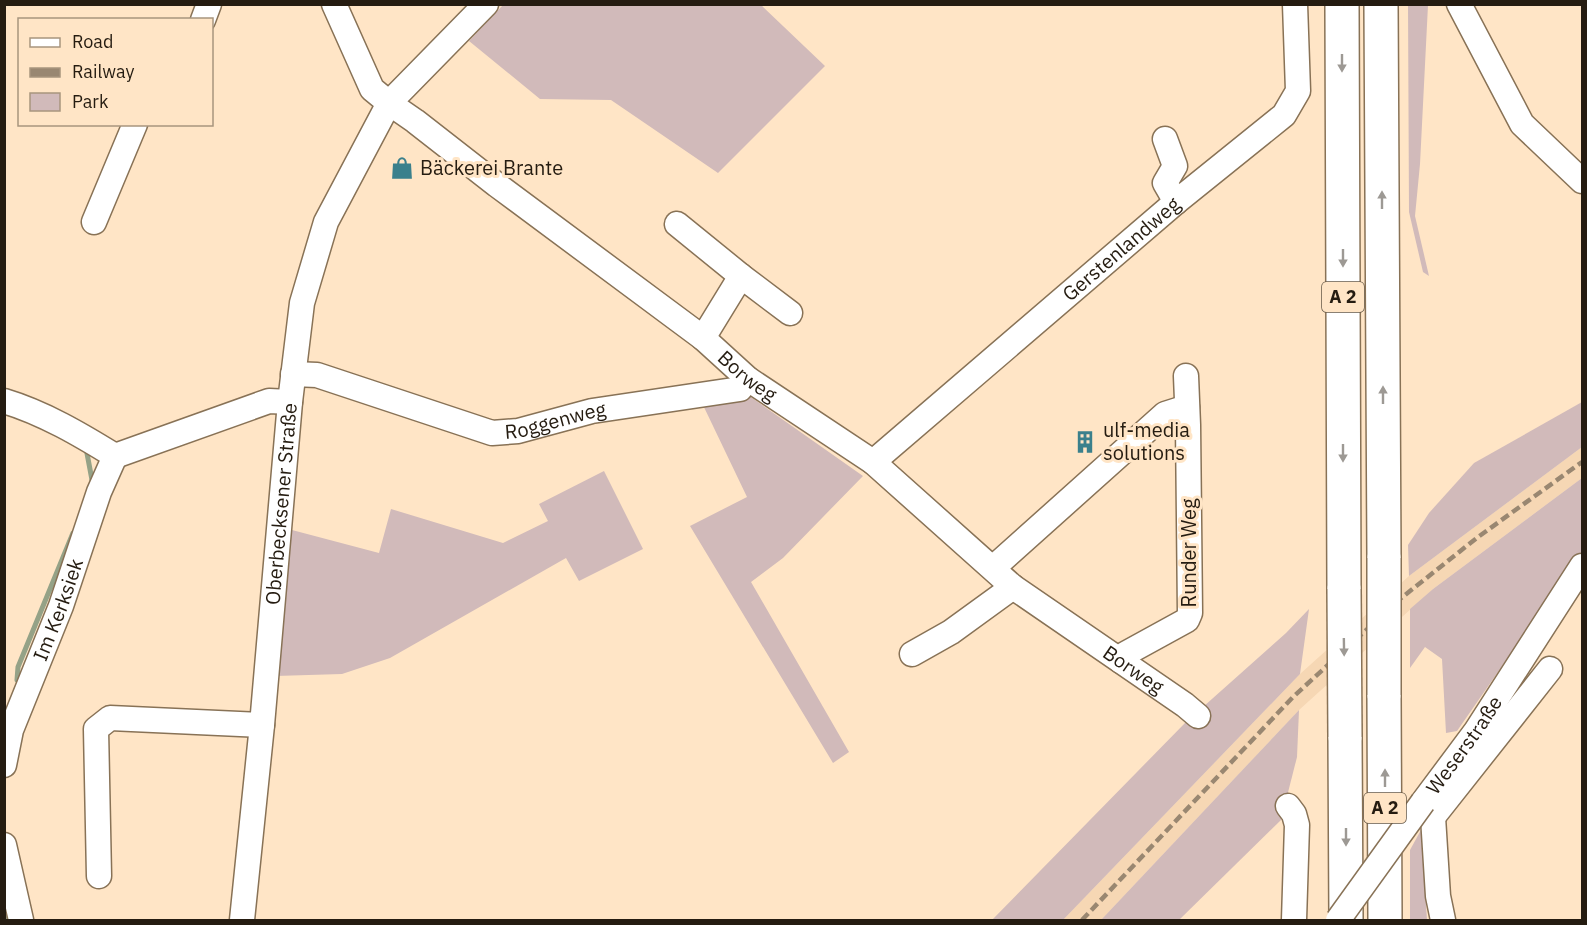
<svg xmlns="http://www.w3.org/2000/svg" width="1587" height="925" font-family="'IBM Plex Sans',sans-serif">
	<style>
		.built { fill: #f6d7b4 }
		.green { fill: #d1baba }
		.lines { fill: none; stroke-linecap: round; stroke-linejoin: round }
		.stream { stroke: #95a287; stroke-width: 5 }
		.minor-casing { stroke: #887256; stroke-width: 27 }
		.highway-casing { stroke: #887256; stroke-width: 36 }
		.minor { stroke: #fff; stroke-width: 24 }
		.highway { stroke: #fff; stroke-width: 33 }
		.rail { stroke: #998771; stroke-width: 4.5; stroke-dasharray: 9 4.5; stroke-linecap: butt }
		.minor-bridge-casing { stroke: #887256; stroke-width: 27; stroke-linecap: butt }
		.highway-bridge-casing { stroke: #887256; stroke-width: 36; stroke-linecap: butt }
		.minor-bridge { stroke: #fff; stroke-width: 24 }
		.highway-bridge { stroke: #fff; stroke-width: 33 }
		.oneway { fill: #9d9994 }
		.labels { text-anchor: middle; stroke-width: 6; stroke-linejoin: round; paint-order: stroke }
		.shield { fill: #ffe5c6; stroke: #665847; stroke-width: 1.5 }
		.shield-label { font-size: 18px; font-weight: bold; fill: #251c11 }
		.poi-label { font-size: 20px; fill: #251c11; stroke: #ffe5c6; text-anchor: start }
		.street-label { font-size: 20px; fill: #251c11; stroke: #ffe5c6 }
	</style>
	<rect width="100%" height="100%" fill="#ffe5c6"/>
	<path class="built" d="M1582,447V478L1433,589L1299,710L1101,920H1063L1300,674L1409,576Z"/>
	<g class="green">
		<path d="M503,5H761L825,66L718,173L611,100L540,99L469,41Z"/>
		<path d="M1408,5H1428L1420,164L1415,216L1429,276L1423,272L1409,212Z"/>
		<path d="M745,393L863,476L783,558L751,582L849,752L833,763L690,526L747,497L702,403Z"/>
		<path d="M1582,402V447L1409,576L1408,545L1429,513L1474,463Z"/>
		<path d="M604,471L643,549L579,581L566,558L390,658L342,674L275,676L292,530L379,553L391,509L503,543L548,521L539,504Z"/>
		<path d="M1582,478V551L1457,731L1446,733L1442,659L1425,647L1410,668V609L1433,589Z"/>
		<path d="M1309,609L1300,674L1063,920H992L1185,723L1286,633Z"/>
		<path d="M1299,710L1297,757L1281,820L1179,920H1101Z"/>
		<path d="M1421,830L1427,920H1410V850Z"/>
	</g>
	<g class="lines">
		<g class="stream">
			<path d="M86,448L92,480"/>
			<path d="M17,680L18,667L73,533"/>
			<path d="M4,711L5,709"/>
			<path d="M4,914L6,920"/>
		</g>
		<g class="minor-casing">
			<g id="minor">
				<path id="s1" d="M334,4L372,89L389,103L415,121L497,185L703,338L748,379L873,462L1013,587L1185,705L1198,716"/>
				<path d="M1459,4L1522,124L1582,181"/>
				<path d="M203,20L209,4"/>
				<path d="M1165,139L1175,166L1165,183L1176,202"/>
				<path d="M94,222L135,124"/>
				<path d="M677,224L741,276"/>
				<path d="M703,338L741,276L790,313"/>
				<path id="s2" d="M293,374L317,375L492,433L518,431L592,411L740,389L748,379"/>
				<path d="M4,401C44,413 81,435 115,456L269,401L290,402"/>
				<path id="s3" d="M873,462L1176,202L1284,115L1298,91L1295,4"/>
				<path d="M993,568L1165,414L1187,407"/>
				<path d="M912,654L951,632L1013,587"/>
				<path d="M1121,661L1125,654L1187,620L1190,613L1188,425L1186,376"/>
				<path id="s4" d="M4,765L11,730L61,606L99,492L115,456"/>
				<path d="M1288,806L1294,814L1297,825L1294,920"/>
				<path d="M1433,817L1550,669"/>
				<path d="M4,845L21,920"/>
				<path d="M99,876L96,729L110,718L262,725"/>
				<path id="s5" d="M242,920L262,725L290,402L302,303L326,222L389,103L486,4"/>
				<path id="s6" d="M1443,920L1438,896L1433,817L1423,802L1476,731L1582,566"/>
			</g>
		</g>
		<g class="highway-casing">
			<g id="highway">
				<path d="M1342,4L1344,589"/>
				<path d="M1381,4L1384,558"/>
				<path d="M1384,695L1385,920"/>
				<path d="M1345,737L1346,920"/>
			</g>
		</g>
		<use href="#minor" class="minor"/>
		<use href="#highway" class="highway"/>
		<path class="rail" d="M1082,920L1293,697L1400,599L1478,537L1582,462"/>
		<g class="minor-bridge-casing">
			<path id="minor-bridge" d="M1338,920L1423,802"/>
		</g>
		<g class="highway-bridge-casing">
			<g id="highway-bridge">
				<path d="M1384,558V695"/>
				<path d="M1344,589L1345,737"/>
			</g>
		</g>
		<use href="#minor-bridge" class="minor-bridge"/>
		<use href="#highway-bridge" class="highway-bridge"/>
	</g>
	<defs><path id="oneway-solid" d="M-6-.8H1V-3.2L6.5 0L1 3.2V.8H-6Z" transform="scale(1.5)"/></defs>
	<g class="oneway">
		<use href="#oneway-solid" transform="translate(1342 63) rotate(90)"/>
		<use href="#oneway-solid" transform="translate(1382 200) rotate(-90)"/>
		<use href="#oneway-solid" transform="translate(1343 258) rotate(90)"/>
		<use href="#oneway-solid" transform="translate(1383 395) rotate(-90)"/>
		<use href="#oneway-solid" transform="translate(1343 453) rotate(90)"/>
		<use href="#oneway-solid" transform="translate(1344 647) rotate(89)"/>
		<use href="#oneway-solid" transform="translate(1385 778) rotate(-90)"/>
		<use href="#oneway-solid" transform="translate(1346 837) rotate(90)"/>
	</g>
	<defs>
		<g id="shop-bare" transform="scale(1.8)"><path d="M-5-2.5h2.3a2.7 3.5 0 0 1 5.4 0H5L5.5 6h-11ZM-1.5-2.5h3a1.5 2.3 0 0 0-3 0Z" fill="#3a808c" stroke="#ffe5c6" stroke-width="2.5" paint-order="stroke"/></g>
		<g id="building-bare" transform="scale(1.8)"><path d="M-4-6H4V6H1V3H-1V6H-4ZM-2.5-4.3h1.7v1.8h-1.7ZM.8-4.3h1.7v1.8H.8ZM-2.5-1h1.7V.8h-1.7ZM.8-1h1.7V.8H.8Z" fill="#3a808c" stroke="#ffe5c6" stroke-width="2.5" paint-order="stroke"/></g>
	</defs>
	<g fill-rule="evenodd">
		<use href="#shop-bare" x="402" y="168"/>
		<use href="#building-bare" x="1085" y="442"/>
	</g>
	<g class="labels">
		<g class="shield">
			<rect x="1322" y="282" width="42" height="30" rx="4.5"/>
			<rect x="1364" y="793" width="42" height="30" rx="4.5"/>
		</g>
		<g class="shield-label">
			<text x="1343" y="303">A 2</text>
			<text x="1385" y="814">A 2</text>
		</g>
		<g class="poi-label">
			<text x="420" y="175">Bäckerei Brante</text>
			<text x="1103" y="437">ulf-media<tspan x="1103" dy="23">solutions</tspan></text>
		</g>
		<g class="street-label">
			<text dy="7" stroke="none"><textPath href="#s3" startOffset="327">Gerstenlandweg</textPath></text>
			<text dy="7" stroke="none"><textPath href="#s1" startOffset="566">Borweg</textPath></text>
			<text dy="7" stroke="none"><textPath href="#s2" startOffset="273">Roggenweg</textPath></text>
			<text dy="7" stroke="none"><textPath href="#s5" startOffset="418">Oberbecksener Straße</textPath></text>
			<text transform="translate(1189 553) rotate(-90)" y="7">Runder Weg</text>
			<text dy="7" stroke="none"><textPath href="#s4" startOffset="165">Im Kerksiek</textPath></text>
			<text dy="7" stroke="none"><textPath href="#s1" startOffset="1052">Borweg</textPath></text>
			<text dy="7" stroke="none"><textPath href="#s6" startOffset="192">Weserstraße</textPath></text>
		</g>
	</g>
	<rect width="1587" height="925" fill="none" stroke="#251c11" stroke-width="12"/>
	<rect x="18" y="18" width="195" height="108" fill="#ffe5c6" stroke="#a8957e" stroke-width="1.5"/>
	<rect x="30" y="38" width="30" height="9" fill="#ffffff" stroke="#a8957e" stroke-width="1.5"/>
	<text x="72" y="48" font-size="18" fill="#251c11">Road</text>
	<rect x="30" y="68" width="30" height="9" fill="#998771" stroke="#a8957e" stroke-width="1.5"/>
	<text x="72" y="78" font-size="18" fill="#251c11">Railway</text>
	<rect x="30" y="93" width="30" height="18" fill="#d1baba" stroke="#a8957e" stroke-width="1.5"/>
	<text x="72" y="108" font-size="18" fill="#251c11">Park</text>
</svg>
